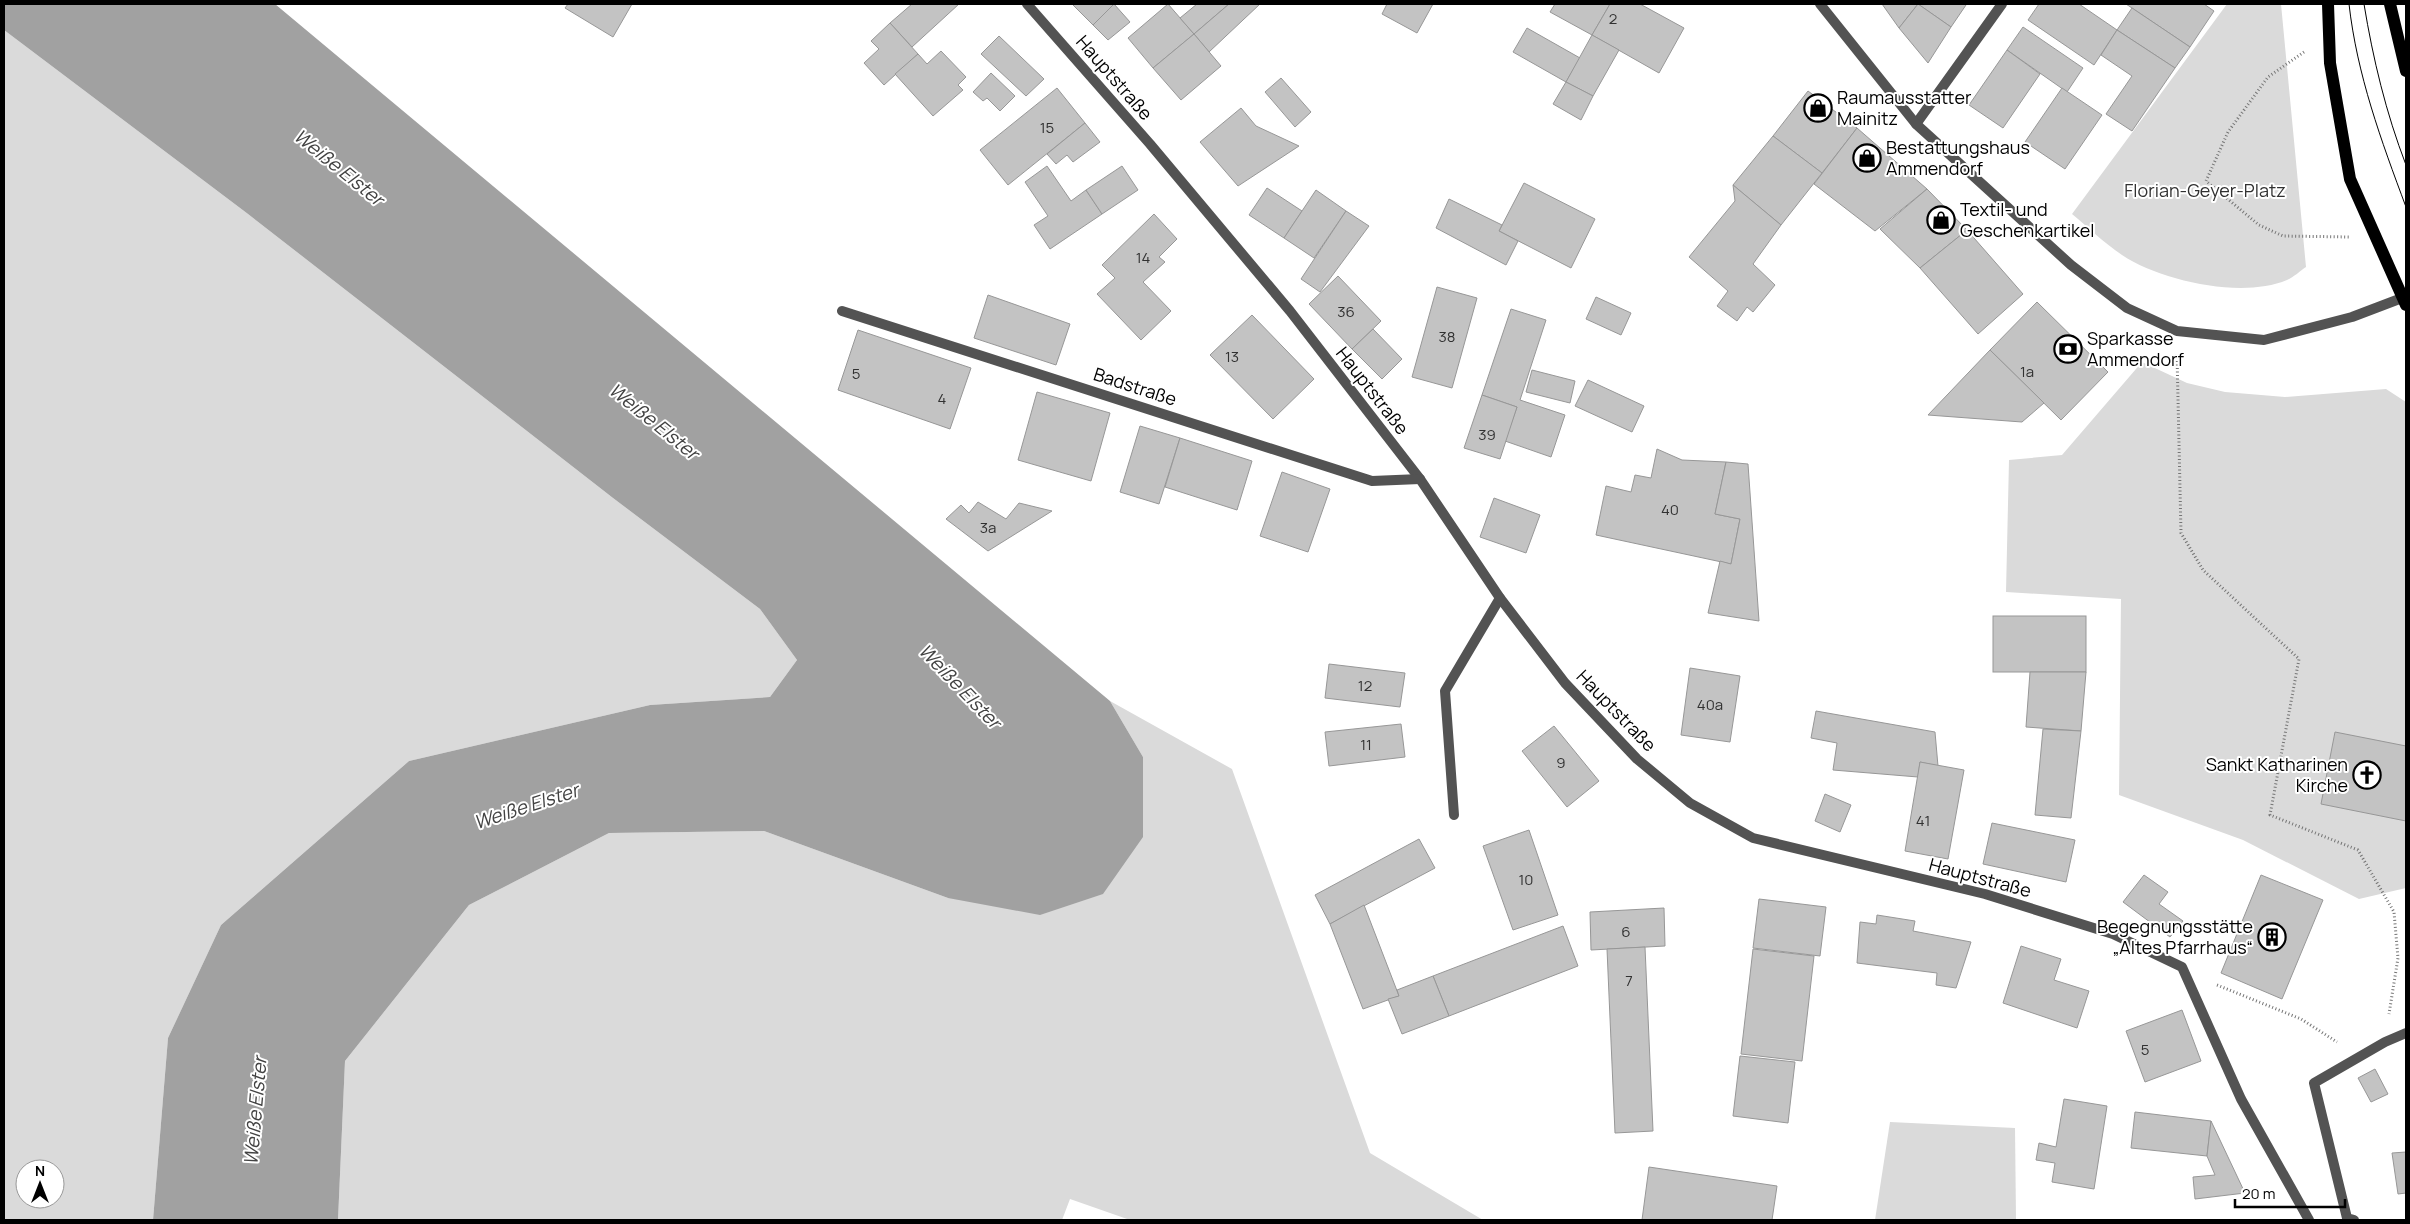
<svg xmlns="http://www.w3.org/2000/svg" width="2410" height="1224" font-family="Manrope,sans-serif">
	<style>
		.green { fill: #dadada; fill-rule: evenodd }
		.water { fill: #a1a1a1 }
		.building { fill: #c3c3c3; stroke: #979797 }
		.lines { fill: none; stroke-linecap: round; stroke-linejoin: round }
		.path { stroke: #757575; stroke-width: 3; stroke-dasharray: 1 2.5; stroke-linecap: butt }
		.service { stroke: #535353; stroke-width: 10 }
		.minor { stroke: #535353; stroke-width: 10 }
		.tertiary { stroke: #535353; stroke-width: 10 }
		.primary { stroke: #000; stroke-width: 12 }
		.tram { stroke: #000; stroke-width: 1 }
		.labels { text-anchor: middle; stroke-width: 4; stroke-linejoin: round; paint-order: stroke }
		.number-label { font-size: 15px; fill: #313131 }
		.street-label { font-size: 18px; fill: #000; stroke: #fff }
		.poi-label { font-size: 18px; fill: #000; stroke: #fff; text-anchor: start }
		.park-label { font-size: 18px; fill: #313131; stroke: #fff }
		.water-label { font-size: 19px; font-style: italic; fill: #424242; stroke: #fff }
	</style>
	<rect width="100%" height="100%" fill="#fff"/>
	<g class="green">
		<path d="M2227,4H2281L2306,267C2300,271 2294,277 2287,280C2242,299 2161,281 2122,255C2104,243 2088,227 2072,214Z"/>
		<path d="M4,30L248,214L613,498L760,609L797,660L770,697L650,705L409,761L221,925L168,1038L153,1220H4ZM25,1169H55V1199H25Z"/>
		<path d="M2142,362L2187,383L2225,392L2285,397L2386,389L2406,402V888L2359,899L2243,840L2119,795L2121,599L2006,592L2009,460L2062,455Z"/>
		<path d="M1110,701L1232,769L1370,1153L1483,1220H1130L1070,1199L1062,1220H338L345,1061L469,905L609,833L764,831L948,898L1143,757Z"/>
		<path d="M1890,1122L2015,1128L2016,1220H1875Z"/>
	</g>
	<path class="water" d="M4,4H275L1110,701L1143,757V837L1103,894L1040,915L948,898L764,831L609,833L469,905L345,1061L338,1220H153L168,1038L221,925L409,761L650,705L770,697L797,660L760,609L613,498L248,214L4,30Z"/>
	<g class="building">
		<path d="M568,4H632L613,37L565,8Z"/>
		<path d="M912,4H959L912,47L890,23Z"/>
		<path d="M1072,4H1114L1093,25Z"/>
		<path d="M1114,4L1130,22L1108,40L1093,25Z"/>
		<path d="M1168,4L1194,34L1153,68L1128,38Z"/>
		<path d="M1197,4H1229L1194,34L1180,18Z"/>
		<path d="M1229,4H1260L1209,52L1194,34Z"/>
		<path d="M1387,4H1433L1417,33L1382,14Z"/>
		<path d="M1555,4H1610L1592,35L1550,12Z"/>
		<path d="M1610,4H1640L1684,28L1659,73L1592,35Z"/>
		<path d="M1882,4H1918L1899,28Z"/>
		<path d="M1918,4H1964L1966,5L1951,27Z"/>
		<path d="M1918,4L1951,27L1928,63L1899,28Z"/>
		<path d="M2039,4H2079L2117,30L2094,65L2028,20Z"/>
		<path d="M2126,4H2204L2214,11L2190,47Z"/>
		<path d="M2132,8L2190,47L2175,68L2117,30Z"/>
		<path d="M890,23L918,54L884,85L864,63L879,49L871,41Z"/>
		<path d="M2023,27L2083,68L2067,92L2007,50Z"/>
		<path d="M1527,28L1580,58L1566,82L1513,52Z"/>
		<path d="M2117,30L2175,68L2132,131L2106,114L2132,76L2101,55Z"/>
		<path d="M1194,34L1221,66L1181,100L1153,68Z"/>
		<path d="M1592,35L1619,50L1593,96L1566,82Z"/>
		<path d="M999,36L1044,79L1026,96L981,54Z"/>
		<path d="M2007,50L2040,74L2003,128L1969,105Z"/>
		<path d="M941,51L966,77L958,85L963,90L933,116L895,74L918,54L927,64Z"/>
		<path d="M991,73L1015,96L1000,111L987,98L983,101L973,92Z"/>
		<path d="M1281,78L1311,112L1295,127L1265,92Z"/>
		<path d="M1566,82L1593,96L1581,120L1553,104Z"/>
		<path d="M1057,88L1085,123L1008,185L980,150Z"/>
		<path d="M2062,88L2102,115L2065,169L2025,142Z"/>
		<path d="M1808,91L1857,128L1822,173L1773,136Z"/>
		<path d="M1241,108L1256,126L1299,146L1238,186L1200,142Z"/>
		<path d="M1085,123L1100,142L1073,162L1067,155L1056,164L1047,154Z"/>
		<path d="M1857,128L1927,189L1875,231L1814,184Z"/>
		<path d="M1773,136L1822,173L1781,225L1733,185Z"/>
		<path d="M1047,166L1071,201L1086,190L1102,214L1050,249L1034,225L1048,216L1025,182Z"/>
		<path d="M1122,166L1138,190L1102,214L1086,190Z"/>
		<path d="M1524,183L1595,219L1571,268L1499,231Z"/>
		<path d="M1733,185L1781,225L1753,264L1775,285L1753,312L1747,307L1737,321L1717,306L1728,291L1689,257L1735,201Z"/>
		<path d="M1267,188L1302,211L1284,238L1249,215Z"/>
		<path d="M1927,189L1967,230L1920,268L1880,229Z"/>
		<path d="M1316,190L1346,211L1314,258L1284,238Z"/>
		<path d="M1449,199L1502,225L1499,231L1518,241L1506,265L1436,228Z"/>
		<path d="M1346,211L1369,226L1320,292L1301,279Z"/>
		<path d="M1154,214L1177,239L1159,257L1165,262L1143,282L1171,311L1141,340L1097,294L1115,278L1102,265Z"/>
		<path d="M1967,230L2023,294L1978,334L1920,268Z"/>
		<path d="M1338,276L1381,321L1352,349L1309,304Z"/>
		<path d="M1437,287L1477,298L1452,388L1412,377Z"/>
		<path d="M988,295L1070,324L1056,365L974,338Z"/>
		<path d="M1596,297L1631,313L1621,335L1586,319Z"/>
		<path d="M2037,302L2108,372L2061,420L1990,350Z"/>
		<path d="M1511,309L1546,320L1520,400L1565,415L1551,457L1505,441L1517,407L1482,395Z"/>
		<path d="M1252,315L1314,379L1273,419L1210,355Z"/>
		<path d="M1373,329L1402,359L1382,379L1352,349Z"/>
		<path d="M858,330L971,368L950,429L838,390Z"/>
		<path d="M1990,350L2044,403L2022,422L1928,415Z"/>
		<path d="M1532,370L1575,381L1570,403L1526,392Z"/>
		<path d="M1588,380L1644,406L1632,432L1575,406Z"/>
		<path d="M1037,392L1110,413L1091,481L1018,460Z"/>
		<path d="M1482,395L1517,407L1500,459L1464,448Z"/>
		<path d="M1140,426L1180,438L1159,504L1120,492Z"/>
		<path d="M1180,438L1252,461L1237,510L1165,487Z"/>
		<path d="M1657,449L1682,460L1726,462L1715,514L1740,519L1731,564L1596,535L1606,486L1631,492L1635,475L1651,478Z"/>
		<path d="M1726,462L1748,464L1759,621L1708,613L1720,561L1731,564L1740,519L1715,514Z"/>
		<path d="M1282,472L1330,489L1308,552L1260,536Z"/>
		<path d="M1494,498L1540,515L1526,553L1480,537Z"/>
		<path d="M978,502L1006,519L1019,503L1052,511L988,551L946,519L961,505L969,513Z"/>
		<rect x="1993" y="616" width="93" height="56"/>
		<path d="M1329,664L1405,673L1400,707L1325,698Z"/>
		<path d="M1690,668L1740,676L1730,742L1681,735Z"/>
		<path d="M2030,672H2086L2081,731L2026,727Z"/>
		<path d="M1816,711L1935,732L1938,766L1920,762L1918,777L1833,770L1837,743L1811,738Z"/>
		<path d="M1401,724L1405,757L1329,766L1325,732Z"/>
		<path d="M1554,726L1599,781L1567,807L1522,751Z"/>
		<path d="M2043,729L2081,731L2071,818L2035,815Z"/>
		<path d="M2335,732L2406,746V821L2321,804Z"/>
		<path d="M1920,762L1964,770L1948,859L1905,851Z"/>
		<path d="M1825,794L1851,805L1840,832L1815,821Z"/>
		<path d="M1992,823L2075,840L2066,882L1983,864Z"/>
		<path d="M1529,830L1558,915L1513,930L1483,846Z"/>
		<path d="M1419,839L1435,868L1330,924L1315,895Z"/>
		<path d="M2144,875L2168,892L2159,904L2183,921L2170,937L2123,902Z"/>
		<path d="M2261,875L2323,900L2282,999L2221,973Z"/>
		<path d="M1759,899L1826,907L1820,956L1753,948Z"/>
		<path d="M1364,905L1399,996L1363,1009L1330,924Z"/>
		<path d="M1664,908L1665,946L1591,950L1590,912Z"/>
		<path d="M1877,915L1915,921L1913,931L1971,942L1956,988L1936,985L1937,973L1857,963L1860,922L1876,924Z"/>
		<path d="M1563,926L1578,966L1449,1016L1433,976Z"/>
		<path d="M2021,946L2061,959L2054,980L2089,991L2077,1028L2003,1003Z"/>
		<path d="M1645,947L1653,1131L1615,1133L1607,949Z"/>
		<path d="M1753,949L1814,956L1802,1061L1741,1054Z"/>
		<path d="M1433,976L1449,1016L1402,1034L1388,999L1399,996L1397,990Z"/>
		<path d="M2182,1010L2201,1061L2145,1082L2126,1031Z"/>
		<path d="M1740,1056L1795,1062L1788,1123L1733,1116Z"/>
		<path d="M2375,1069L2388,1094L2371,1102L2358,1078Z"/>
		<path d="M2064,1099L2107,1106L2094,1189L2052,1182L2055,1163L2036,1160L2039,1143L2056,1147Z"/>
		<path d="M2135,1112L2211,1121L2207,1156L2131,1148Z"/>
		<path d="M2211,1121L2245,1193L2195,1199L2193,1177L2215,1175L2207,1156Z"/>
		<path d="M2406,1152V1193L2398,1194L2392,1153Z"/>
		<path d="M1649,1167L1777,1186L1772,1220H1642Z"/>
	</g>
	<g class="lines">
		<g class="path">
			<path d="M2304,52L2268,77L2228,132L2206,181L2259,225L2283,236L2349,237"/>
			<path d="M2177,354L2181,533L2203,570L2299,659L2270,815L2358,850L2394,912L2398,958L2389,1014"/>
			<path d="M2217,985L2301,1019L2337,1042"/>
		</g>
		<path class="service" d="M1454,815L1445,691L1500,598"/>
		<g class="minor">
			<path d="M1027,4L1150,144L1290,311L1420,479L1500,598L1565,683L1637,759L1690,803L1753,838L1985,894L2113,934L2182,967L2241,1099L2309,1220"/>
			<path d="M1916,124L2002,4"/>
			<path d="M842,311L1372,481L1420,479"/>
			<path d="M2354,1220L2347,1218L2314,1083L2385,1042L2406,1033"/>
		</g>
		<path class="tertiary" d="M1820,4L1916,124L2071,265L2127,308L2177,331L2264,340L2352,317L2402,298"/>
		<g class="primary">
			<path d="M2328,4L2330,63L2350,179L2406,305"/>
			<path d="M2390,4L2406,71"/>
		</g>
		<g class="tram">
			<path d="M2349,4C2357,75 2381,140 2406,207"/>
			<path d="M2364,4C2373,59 2386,113 2406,165"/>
		</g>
	</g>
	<defs>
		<g id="shop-ring" transform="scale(1.4375)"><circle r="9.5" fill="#fff" stroke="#000" stroke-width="1.5"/><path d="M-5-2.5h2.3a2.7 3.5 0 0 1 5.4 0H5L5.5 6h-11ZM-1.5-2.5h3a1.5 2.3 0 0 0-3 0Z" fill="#000"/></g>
		<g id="bank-ring" transform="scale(1.4375)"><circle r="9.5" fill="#fff" stroke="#000" stroke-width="1.5"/><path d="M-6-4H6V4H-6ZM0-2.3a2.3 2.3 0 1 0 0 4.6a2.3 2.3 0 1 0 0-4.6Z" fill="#000"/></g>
		<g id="church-ring" transform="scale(1.4375)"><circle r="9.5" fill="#fff" stroke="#000" stroke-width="1.5"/><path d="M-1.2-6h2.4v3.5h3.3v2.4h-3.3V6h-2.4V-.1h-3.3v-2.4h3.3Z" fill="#000"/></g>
		<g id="building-ring" transform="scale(1.4375)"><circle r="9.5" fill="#fff" stroke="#000" stroke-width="1.5"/><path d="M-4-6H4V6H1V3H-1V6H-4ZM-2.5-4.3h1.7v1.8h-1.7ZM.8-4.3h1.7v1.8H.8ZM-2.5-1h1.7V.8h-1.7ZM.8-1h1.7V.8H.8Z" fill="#000"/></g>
	</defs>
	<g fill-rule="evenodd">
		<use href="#shop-ring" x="1818" y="108"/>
		<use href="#shop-ring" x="1867" y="158"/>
		<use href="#shop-ring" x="1941" y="220"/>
		<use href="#bank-ring" x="2068" y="349"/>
		<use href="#church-ring" x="2367" y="775"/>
		<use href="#building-ring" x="2272" y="937"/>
	</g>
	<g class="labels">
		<g class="number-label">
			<text x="1613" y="24">2</text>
			<text x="1047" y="133">15</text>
			<text x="1143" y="263">14</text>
			<text x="1346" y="317">36</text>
			<text x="1447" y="342">38</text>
			<text x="1232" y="362">13</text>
			<text x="2027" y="377">1a</text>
			<text x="856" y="379">5</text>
			<text x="942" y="404">4</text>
			<text x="1487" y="440">39</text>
			<text x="1670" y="515">40</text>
			<text x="988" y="533">3a</text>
			<text x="1365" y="691">12</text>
			<text x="1710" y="710">40a</text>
			<text x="1366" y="750">11</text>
			<text x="1561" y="768">9</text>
			<text x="1923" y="826">41</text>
			<text x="1526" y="885">10</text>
			<text x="1626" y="937">6</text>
			<text x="1629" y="986">7</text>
			<text x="2145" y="1055">5</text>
		</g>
		<g class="street-label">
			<text transform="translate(1114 78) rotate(49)" y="6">Hauptstraße</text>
			<text transform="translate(1135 387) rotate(18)" y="6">Badstraße</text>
			<text transform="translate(1372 391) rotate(52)" y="6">Hauptstraße</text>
			<text transform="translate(1616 711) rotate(46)" y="6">Hauptstraße</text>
			<text transform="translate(1980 878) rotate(15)" y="6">Hauptstraße</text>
		</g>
		<g class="poi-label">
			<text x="1837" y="104">Raumausstatter<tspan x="1837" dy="21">Mainitz</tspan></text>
			<text x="1886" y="154">Bestattungshaus<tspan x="1886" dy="21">Ammendorf</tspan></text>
			<text x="1960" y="216">Textil- und<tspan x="1960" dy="21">Geschenkartikel</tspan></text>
			<text x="2087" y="345">Sparkasse<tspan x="2087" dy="21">Ammendorf</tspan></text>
			<text x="2348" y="771" text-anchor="end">Sankt Katharinen<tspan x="2348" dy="21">Kirche</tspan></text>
			<text x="2253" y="933" text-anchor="end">Begegnungsstätte<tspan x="2253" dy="21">„Altes Pfarrhaus“</tspan></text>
		</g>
		<g class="park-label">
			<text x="2205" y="197">Florian-Geyer-Platz</text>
		</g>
		<g class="water-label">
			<text transform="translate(339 167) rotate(39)" y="7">Weiße Elster</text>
			<text transform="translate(654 421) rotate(39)" y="7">Weiße Elster</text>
			<text transform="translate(960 686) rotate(46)" y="7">Weiße Elster</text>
			<text transform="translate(526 806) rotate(-18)" y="7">Weiße Elster</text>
			<text transform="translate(255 1111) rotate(-85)" y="7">Weiße Elster</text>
		</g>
	</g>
	<rect width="2410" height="1224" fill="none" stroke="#000000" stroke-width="10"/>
	<g transform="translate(40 1184)"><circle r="24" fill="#ffffff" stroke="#999999"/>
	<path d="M0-4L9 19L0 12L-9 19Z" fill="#000000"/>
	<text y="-8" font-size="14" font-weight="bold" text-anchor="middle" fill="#000000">N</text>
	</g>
	<path d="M2235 1199v8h110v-8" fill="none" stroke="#000000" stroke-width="2.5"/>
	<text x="2242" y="1199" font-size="15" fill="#000000" stroke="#ffffff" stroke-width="4" paint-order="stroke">20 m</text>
</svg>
